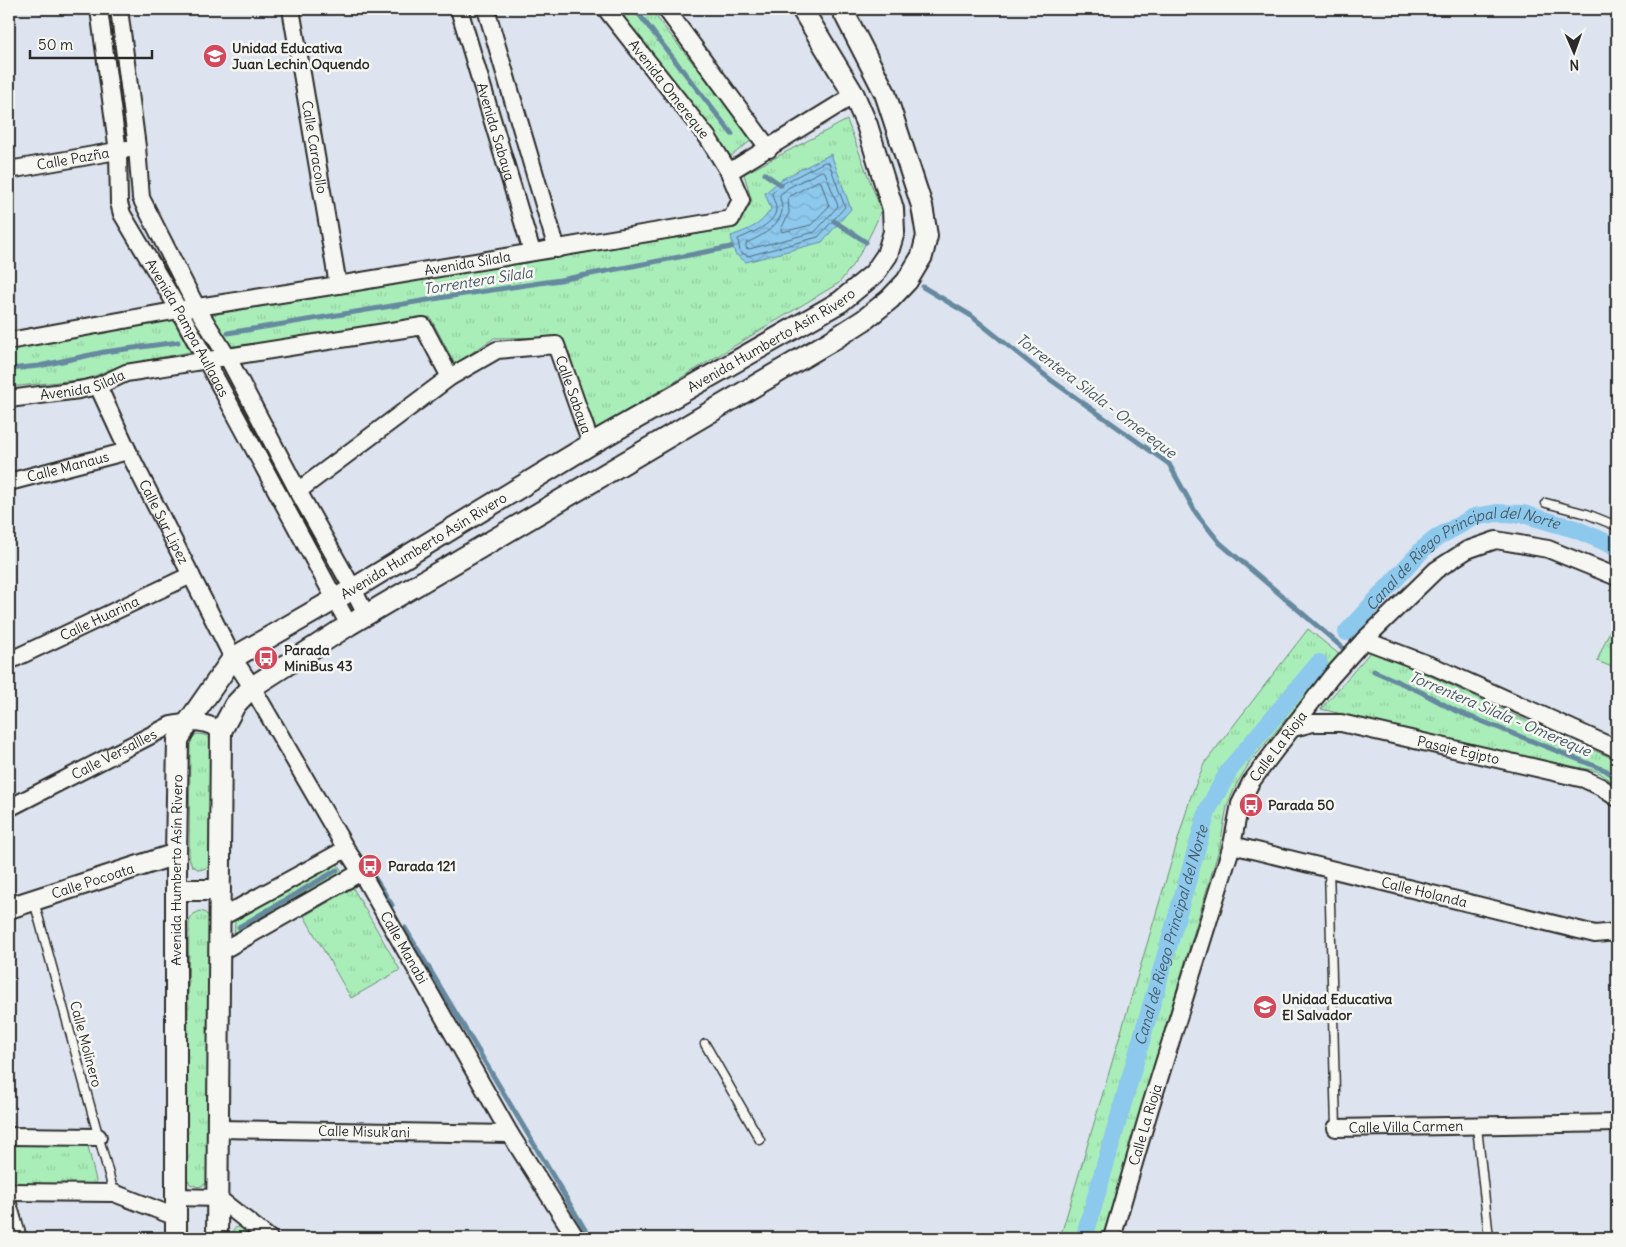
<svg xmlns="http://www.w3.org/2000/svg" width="1626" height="1247" font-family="Delius,sans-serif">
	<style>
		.grass { fill: url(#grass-tufts); stroke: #6a8c72 }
		.park { fill: #a9eeb9; stroke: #6a8c72 }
		.water { fill: url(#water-waves); stroke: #66899f }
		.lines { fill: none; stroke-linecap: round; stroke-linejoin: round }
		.shore { stroke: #526a79; stroke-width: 1 }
		.stream { stroke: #66899f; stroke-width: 5 }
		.canal { stroke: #8dc8ed; stroke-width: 18 }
		.service-casing { stroke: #2b2b2b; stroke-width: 11 }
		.minor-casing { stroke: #2b2b2b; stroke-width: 20 }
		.tertiary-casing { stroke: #2b2b2b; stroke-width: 24 }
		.service { stroke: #f6f6f2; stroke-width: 8 }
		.minor { stroke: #f6f6f2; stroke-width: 16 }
		.tertiary { stroke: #f6f6f2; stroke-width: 20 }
		.labels { text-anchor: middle; stroke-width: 5; stroke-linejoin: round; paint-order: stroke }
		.poi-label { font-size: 14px; font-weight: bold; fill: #2b2b2b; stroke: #f6f6f2; text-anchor: start }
		.street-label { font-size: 14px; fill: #2b2b2b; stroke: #f6f6f2 }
		.water-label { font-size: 15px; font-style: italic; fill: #485a65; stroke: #f6f6f2 }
	</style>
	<defs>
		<pattern id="grass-tufts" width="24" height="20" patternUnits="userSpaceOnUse" patternTransform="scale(1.25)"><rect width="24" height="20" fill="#a9eeb9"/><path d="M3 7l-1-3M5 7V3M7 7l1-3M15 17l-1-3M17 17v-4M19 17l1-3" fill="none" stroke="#92cc9f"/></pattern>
		<pattern id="water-waves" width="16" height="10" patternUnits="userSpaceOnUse" patternTransform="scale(1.25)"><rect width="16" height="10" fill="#8dc8ed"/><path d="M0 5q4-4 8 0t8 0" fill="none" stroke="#7aaccb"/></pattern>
	</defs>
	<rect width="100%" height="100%" fill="#dde4ef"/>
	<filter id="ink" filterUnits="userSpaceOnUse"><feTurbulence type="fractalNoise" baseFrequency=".02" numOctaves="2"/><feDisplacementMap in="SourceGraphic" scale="10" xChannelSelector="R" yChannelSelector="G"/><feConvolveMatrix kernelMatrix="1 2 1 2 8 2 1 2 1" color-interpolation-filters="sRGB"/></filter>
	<g filter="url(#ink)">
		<g class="grass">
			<path d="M614,9H650L753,139L731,156Z"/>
			<path d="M847,120L881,210C871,237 857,261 839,283L596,429L560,337L494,338L455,364L430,317L230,348L211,315L735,228L752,202L744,174Z"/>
			<path d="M171,316L190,352L121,365L87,379L9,387V346Z"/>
			<path d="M1617,614V669L1597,661Z"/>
			<path d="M1308,629L1340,655L1250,762L1236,785L1227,806L1220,846L1102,1238H1060L1190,799L1204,764Z"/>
			<path d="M1373,649L1559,736L1617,760V785L1597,771L1496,751L1321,709Z"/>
			<path d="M197,734L205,735L212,741L211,863L209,867L200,870L192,866L189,858L190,745L193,737Z"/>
			<path d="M337,863L343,873L234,935L235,921Z"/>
			<path d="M353,888L400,970L351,998L304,916Z"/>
			<path d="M200,911L204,912L211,918L209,1179L207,1183L199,1187L190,1184L186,1176L189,923L192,915Z"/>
			<path d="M87,1142L97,1185L13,1186L9,1172V1144Z"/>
		</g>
		<path class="park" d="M237,1227H242L260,1238H230L233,1230Z"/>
		<path class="water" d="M831,154L851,209L822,242L746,262L735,254L731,236C750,229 760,226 771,209L765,193L782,179Z"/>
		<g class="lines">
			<g class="shore">
				<path d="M825,162L829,163L845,207L818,237L748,256L740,252L738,239C749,234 777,224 776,208C776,203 772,198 772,193L784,183Z"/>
				<path d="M822,171L825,172L838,206L815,232L749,249L746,248V243C760,237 779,227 782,211C783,205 779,200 780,195L788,188Z"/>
				<path d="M818,181L821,182L829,206L811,225L782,232L781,229L789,213L788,198Z"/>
			</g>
			<g class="stream">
				<path d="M635,9L732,134"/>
				<path d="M765,174L781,185"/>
				<path d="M834,221L866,242"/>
				<path d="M923,287L970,315L1051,380L1169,464L1196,513L1220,543L1343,648"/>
				<path d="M228,333L458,295L560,280L731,247"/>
				<path d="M9,369L39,366L104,352L178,342"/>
				<path d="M1374,671L1421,692L1456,711L1605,770L1617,778"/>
				<path d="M373,875L392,905"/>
				<path d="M239,927L337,870"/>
				<path d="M405,928L590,1238"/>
			</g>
			<g class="canal">
				<path id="s1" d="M1347,632L1423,549L1438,537L1474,517L1497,513L1523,514L1575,529L1617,547"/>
				<path id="s2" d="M1084,1238L1208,809L1230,769L1319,663"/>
			</g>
			<g class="service-casing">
				<g id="service">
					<path d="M1546,503L1587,514L1617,526"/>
					<path d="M1329,867L1336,1128"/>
					<path d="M34,901L114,1193"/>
					<path d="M705,1044L760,1140"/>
					<path d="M1477,1127L1489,1238"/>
				</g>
			</g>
			<g class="minor-casing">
				<g id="minor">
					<path id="s3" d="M99,9L118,152L119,203L122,214L179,310L349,625"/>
					<path d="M119,9L137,147L141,198L197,308L228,358L298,491L353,589L366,615"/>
					<path id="s4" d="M291,9L338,285"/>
					<path id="s5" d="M459,9L532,252"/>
					<path d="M486,9L557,249"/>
					<path d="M666,9L769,149"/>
					<path id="s6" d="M9,170L128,149"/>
					<path d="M729,172L854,95"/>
					<path id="s7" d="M9,341L179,310L338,285L731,219L741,200L729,172L708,138L606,9"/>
					<path id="s8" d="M98,386L128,451L233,658L252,687L346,849L361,872L510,1134L576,1238"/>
					<path id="s9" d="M9,399L79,390L98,386L126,373L423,326L450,377"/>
					<path id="s10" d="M9,482L128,451"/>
					<path id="s11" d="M298,491L450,377L497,350L556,345L591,444"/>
					<path d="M1364,640L1435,667L1617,749"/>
					<path id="s12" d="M9,661L191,575"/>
					<path id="s13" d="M1293,728L1313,723H1341L1584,779L1601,787L1617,798"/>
					<path id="s14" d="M9,808L171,725C191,721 204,720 221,731"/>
					<path id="s15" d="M1232,845L1595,934L1617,932"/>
					<path d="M220,918L346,849"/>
					<path d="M220,952L361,872"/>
					<path id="s16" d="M1336,1128L1617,1123"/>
					<path id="s17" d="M218,1129L510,1134"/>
					<path d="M9,1136L98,1137"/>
					<path d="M9,1192L114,1193L176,1217"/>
					<path d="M176,1197L218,1198L269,1238"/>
					<path d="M9,1207L18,1238"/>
					<path id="s18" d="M1112,1238L1150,1108L1232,845L1240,804L1251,782L1331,677L1364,640L1436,570L1467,550L1496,540L1548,549L1617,577"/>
				</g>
			</g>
			<g class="tertiary-casing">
				<g id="tertiary">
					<path d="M176,890H220"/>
					<path id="s19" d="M9,908L176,854"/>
					<path id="s20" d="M176,1238V854L178,740L189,721L233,658L353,589L591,444L840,302L874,274L887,255L894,232L893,209L867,125L854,95L802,9"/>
					<path d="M217,1238L221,731L235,705L252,687L349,625L831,341L864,320L890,299L907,281L922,256L927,236L922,206L885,93L842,9"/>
				</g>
			</g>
			<use href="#service" class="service"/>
			<use href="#minor" class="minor"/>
			<use href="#tertiary" class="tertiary"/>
		</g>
	</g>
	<defs>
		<g id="school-disc" transform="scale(1.25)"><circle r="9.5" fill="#d1495b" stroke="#f6f6f2"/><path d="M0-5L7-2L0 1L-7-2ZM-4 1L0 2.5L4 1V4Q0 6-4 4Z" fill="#fff"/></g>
		<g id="bus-disc" transform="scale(1.25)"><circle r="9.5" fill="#d1495b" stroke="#f6f6f2"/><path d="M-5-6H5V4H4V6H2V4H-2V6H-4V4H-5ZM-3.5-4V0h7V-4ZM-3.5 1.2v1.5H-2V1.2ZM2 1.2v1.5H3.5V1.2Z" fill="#fff"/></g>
	</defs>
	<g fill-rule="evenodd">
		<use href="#school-disc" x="215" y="56"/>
		<use href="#bus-disc" x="266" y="658"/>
		<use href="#bus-disc" x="1251" y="805"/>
		<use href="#bus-disc" x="370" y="866"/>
		<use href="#school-disc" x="1265" y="1007"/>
	</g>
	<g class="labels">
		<g class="poi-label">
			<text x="232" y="53">Unidad Educativa<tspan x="232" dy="16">Juan Lechin Oquendo</tspan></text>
			<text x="284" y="655">Parada<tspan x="284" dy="16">MiniBus 43</tspan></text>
			<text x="1268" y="810">Parada 50</text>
			<text x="388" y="871">Parada 121</text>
			<text x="1282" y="1004">Unidad Educativa<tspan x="1282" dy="16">El Salvador</tspan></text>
		</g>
		<g class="street-label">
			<text transform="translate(669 89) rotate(52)" y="5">Avenida Omereque</text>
			<text dy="5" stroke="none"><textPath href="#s5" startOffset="128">Avenida Sabaya</textPath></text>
			<text dy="5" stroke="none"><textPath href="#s4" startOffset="140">Calle Caracollo</textPath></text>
			<text dy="5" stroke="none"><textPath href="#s6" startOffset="65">Calle Pazña</textPath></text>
			<text dy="5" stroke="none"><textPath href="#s7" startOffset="465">Avenida Silala</textPath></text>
			<text dy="5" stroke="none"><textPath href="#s3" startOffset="338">Avenida Pampa Aullagas</textPath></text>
			<text dy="5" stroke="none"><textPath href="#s20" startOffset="1222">Avenida Humberto Asín Rivero</textPath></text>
			<text dy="5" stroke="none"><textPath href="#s9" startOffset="75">Avenida Silala</textPath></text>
			<text dy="5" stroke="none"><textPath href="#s11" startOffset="356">Calle Sabaya</textPath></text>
			<text dy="5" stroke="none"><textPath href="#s10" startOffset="61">Calle Manaus</textPath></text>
			<text dy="5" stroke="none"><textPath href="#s8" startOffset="151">Calle Sur Lipez</textPath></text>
			<text dy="5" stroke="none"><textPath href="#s20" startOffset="818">Avenida Humberto Asín Rivero</textPath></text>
			<text dy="5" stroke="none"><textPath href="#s12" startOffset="100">Calle Huarina</textPath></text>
			<text dy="5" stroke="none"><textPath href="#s18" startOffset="522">Calle La Rioja</textPath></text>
			<text dy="5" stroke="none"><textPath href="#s13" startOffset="169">Pasaje Egipto</textPath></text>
			<text dy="5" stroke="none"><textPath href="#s14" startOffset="118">Calle Versallles</textPath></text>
			<text dy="5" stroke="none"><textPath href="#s20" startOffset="368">Avenida Humberto Asín Rivero</textPath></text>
			<text dy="5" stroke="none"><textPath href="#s19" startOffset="88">Calle Pocoata</textPath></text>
			<text dy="5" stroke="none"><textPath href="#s15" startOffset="198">Calle Holanda</textPath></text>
			<text dy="5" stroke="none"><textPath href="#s8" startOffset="640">Calle Manabi</textPath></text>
			<text transform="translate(86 1044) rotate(75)" y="5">Calle Molinero</text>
			<text dy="5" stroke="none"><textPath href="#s18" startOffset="118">Calle La Rioja</textPath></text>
			<text dy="5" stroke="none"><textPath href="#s16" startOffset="70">Calle Villa Carmen</textPath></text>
			<text dy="5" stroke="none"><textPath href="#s17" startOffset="146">Calle Misuk'ani</textPath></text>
		</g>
		<g class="water-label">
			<text transform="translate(478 281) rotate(-9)" y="5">Torrentera Silala</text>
			<text transform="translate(1096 396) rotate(37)" y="5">Torrentera Silala - Omereque</text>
			<text dy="5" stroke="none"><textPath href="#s1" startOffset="146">Canal de Riego Principal del Norte</textPath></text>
			<text transform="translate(1500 714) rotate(23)" y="5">Torrentera Silala - Omereque</text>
			<text dy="5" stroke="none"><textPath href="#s2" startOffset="315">Canal de Riego Principal del Norte</textPath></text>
		</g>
	</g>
	<rect width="1626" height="1247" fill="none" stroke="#f6f6f2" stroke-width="30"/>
	<rect x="15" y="15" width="1596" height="1217" fill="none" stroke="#2b2b2b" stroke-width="2" filter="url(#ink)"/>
	<g transform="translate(1574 52) rotate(178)" stroke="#f6f6f2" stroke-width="4" paint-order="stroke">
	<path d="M0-4L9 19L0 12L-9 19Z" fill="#2b2b2b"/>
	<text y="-8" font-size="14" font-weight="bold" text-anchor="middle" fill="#2b2b2b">N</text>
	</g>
	<path d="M30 50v8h122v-8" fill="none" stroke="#2b2b2b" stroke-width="2.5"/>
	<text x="38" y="50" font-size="15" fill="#2b2b2b" stroke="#f6f6f2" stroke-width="4" paint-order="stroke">50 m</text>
</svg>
